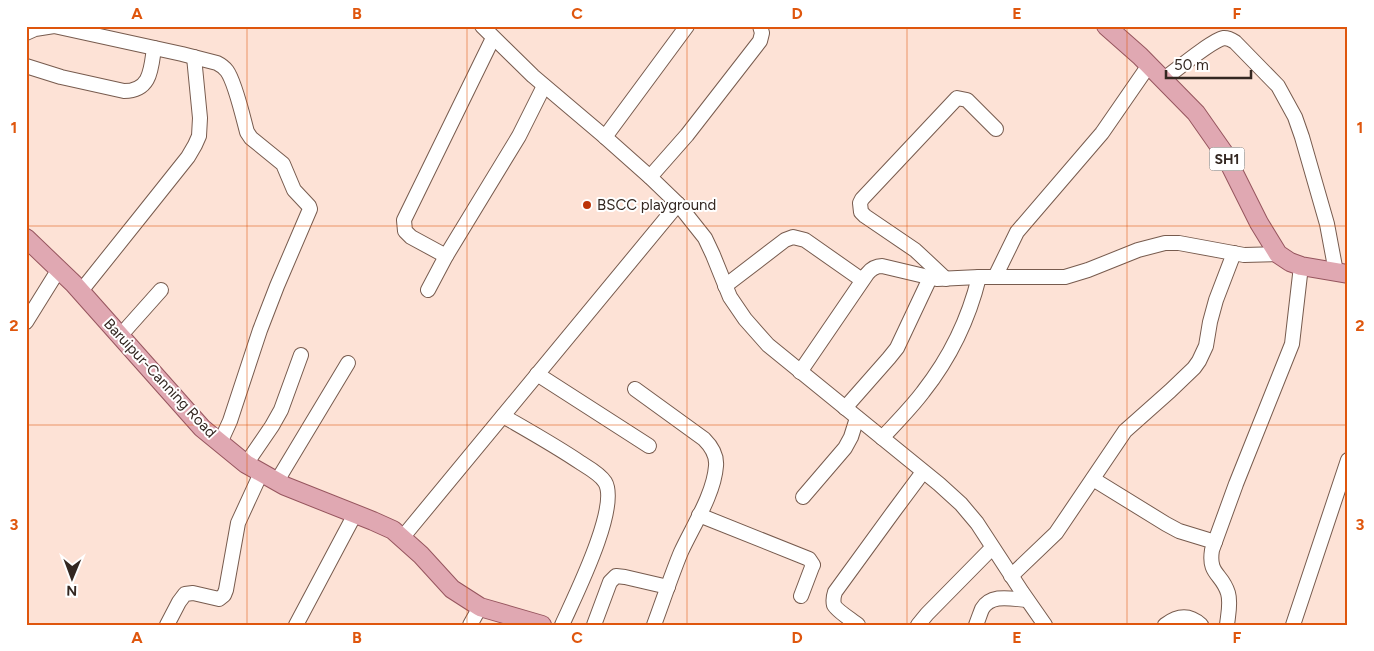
<svg xmlns="http://www.w3.org/2000/svg" width="1374" height="651" font-family="Figtree,sans-serif">
	<style>
		.lines { fill: none; stroke-linecap: round; stroke-linejoin: round }
		.minor-casing { stroke: #775b4e; stroke-width: 16 }
		.major-casing { stroke: #96555e; stroke-width: 20 }
		.minor { stroke: #fff; stroke-width: 14 }
		.major { stroke: #e0a8b2; stroke-width: 18 }
		.grid { fill: none; stroke: #df560d; stroke-width: 1; stroke-opacity: 0.55 }
		.poi-dot { fill: #bc3308; stroke: #fff; stroke-width: 2 }
		.labels { text-anchor: middle; stroke-width: 4; stroke-linejoin: round; paint-order: stroke }
		.shield { fill: #fff; stroke: #706864; stroke-width: 1 }
		.shield-label { font-size: 14px; font-weight: bold; fill: #332721 }
		.poi-label { font-size: 15px; fill: #332721; stroke: #fff; text-anchor: start }
		.street-label { font-size: 15px; fill: #332721; stroke: #fff }
		.neatline { fill: none; stroke: #df560d; stroke-width: 2 }
		.grid-label { font-size: 16px; text-anchor: middle; font-weight: bold; fill: #df560d }
	</style>
	<rect width="100%" height="100%" fill="#fde2d6"/>
	<g class="lines">
		<g class="minor-casing">
			<g id="minor">
				<path d="M482,26L533,76L605,137L650,177L678,204L705,238L713,255L730,297L745,319L768,345L939,484L961,504L977,523L1022,592L1045,625"/>
				<path d="M26,33L35,29L54,26L182,54L217,63C221,65 224,67 227,71C235,82 243,117 247,132L251,138L283,164L294,190L309,206L310,209L277,286L260,330L230,421L220,443"/>
				<path d="M26,66L61,77L124,91C151,91 151,69 154,48"/>
				<path d="M1164,79C1175,71 1212,40 1224,38C1228,38 1232,40 1235,42L1278,86L1295,117L1302,137L1327,224L1336,272"/>
				<path d="M605,137L687,26"/>
				<path d="M650,177L687,135L760,41L762,33L760,26"/>
				<path d="M446,256L411,237L405,231L404,220L493,38"/>
				<path d="M995,277L1017,232L1102,133L1149,65"/>
				<path d="M946,279L915,250L865,216L861,212L860,203L862,199L957,98L967,100L996,129"/>
				<path d="M725,286L785,240L793,237L805,240L862,280"/>
				<path d="M428,290L446,256L519,136L544,86"/>
				<path d="M81,291L141,216L188,157L195,145L199,136L200,118L194,57"/>
				<path d="M26,322L59,269"/>
				<path d="M120,336L161,290"/>
				<path d="M800,372L867,274C871,269 875,266 882,266L937,279L979,277H1065L1088,270L1138,250L1165,243H1179L1244,255L1278,254"/>
				<path d="M537,374L649,446"/>
				<path d="M635,389L704,439C711,446 717,456 716,466C714,494 693,526 681,552C671,576 663,601 654,625"/>
				<path d="M845,408L889,358L897,348L930,278"/>
				<path d="M503,416C529,431 556,446 581,463C589,468 600,474 605,482C620,507 574,598 562,625"/>
				<path d="M882,438C896,423 911,408 923,392C949,359 969,318 979,277"/>
				<path d="M246,464L272,426L281,410L301,355"/>
				<path d="M1093,479L1166,524L1179,531L1215,542"/>
				<path d="M277,481L348,363"/>
				<path d="M803,497L845,448L851,437L857,418"/>
				<path d="M699,515L809,559L813,565L812,567L801,596"/>
				<path d="M402,538L678,204"/>
				<path d="M1011,576L1056,533L1125,431L1170,391L1194,368L1199,361L1206,346L1210,322L1216,300L1234,253"/>
				<path d="M167,625L179,602L185,594L193,593L219,599L224,595L226,590L238,523L261,473"/>
				<path d="M296,625L355,514"/>
				<path d="M470,625L480,607"/>
				<path d="M594,625L610,582L616,576L625,577L668,587"/>
				<path d="M858,625C852,620 837,611 834,605C833,601 834,595 835,592L894,511L923,472"/>
				<path d="M918,625L927,614L992,548"/>
				<path d="M976,625C978,620 980,614 982,609C991,593 1012,599 1027,600"/>
				<path d="M1165,625C1177,616 1189,614 1201,625"/>
				<path d="M1227,625C1228,615 1231,603 1228,593C1222,573 1208,575 1212,550L1236,484L1292,344L1301,266"/>
				<path d="M1293,625L1348,460"/>
			</g>
		</g>
		<g class="major-casing">
			<g id="major">
				<path d="M1106,26L1140,56L1196,113L1224,153L1259,223L1278,254L1290,262L1301,266L1348,274"/>
				<path d="M26,238L74,284L202,428L246,464L285,486L373,521L393,530L421,555L452,589L480,607L542,625"/>
			</g>
		</g>
		<use href="#minor" class="minor"/>
		<use href="#major" class="major"/>
	</g>
	<path class="grid" d="M247,26V625M467,26V625M687,26V625M907,26V625M1127,26V625M26,226H1348M26,425H1348"/>
	<circle class="poi-dot" cx="587" cy="205" r="5"/>
	<g class="labels">
		<rect class="shield" x="1209.5" y="147.5" width="35" height="23" rx="4"/>
		<g class="shield-label">
			<text x="1227" y="164">SH1</text>
		</g>
		<g class="poi-label">
			<text x="597" y="210">BSCC playground</text>
		</g>
		<g class="street-label">
			<text transform="translate(160 378) rotate(47)" y="5">Baruipur-Canning Road</text>
		</g>
	</g>
	<rect width="1374" height="651" fill="none" stroke="#ffffff" stroke-width="55"/>
	<g transform="translate(72 578) rotate(181)" stroke="#ffffff" stroke-width="4" paint-order="stroke">
	<path d="M0-4L9 19L0 12L-9 19Z" fill="#332721"/>
	<text y="-8" font-size="14" font-weight="bold" text-anchor="middle" fill="#332721">N</text>
	</g>
	<path d="M1166 70v8h85v-8" fill="none" stroke="#332721" stroke-width="2.5"/>
	<text x="1174" y="70" font-size="15" fill="#332721" stroke="#ffffff" stroke-width="4" paint-order="stroke">50 m</text>
	<rect x="28" y="28" width="1318" height="596" class="neatline"/>
	<g class="grid-label">
		<text x="137" y="19">A</text>
		<text x="357" y="19">B</text>
		<text x="577" y="19">C</text>
		<text x="797" y="19">D</text>
		<text x="1017" y="19">E</text>
		<text x="1237" y="19">F</text>
		<text x="14" y="133">1</text>
		<text x="1360" y="133">1</text>
		<text x="14" y="331">2</text>
		<text x="1360" y="331">2</text>
		<text x="14" y="530">3</text>
		<text x="1360" y="530">3</text>
		<text x="137" y="643">A</text>
		<text x="357" y="643">B</text>
		<text x="577" y="643">C</text>
		<text x="797" y="643">D</text>
		<text x="1017" y="643">E</text>
		<text x="1237" y="643">F</text>
	</g>
</svg>
